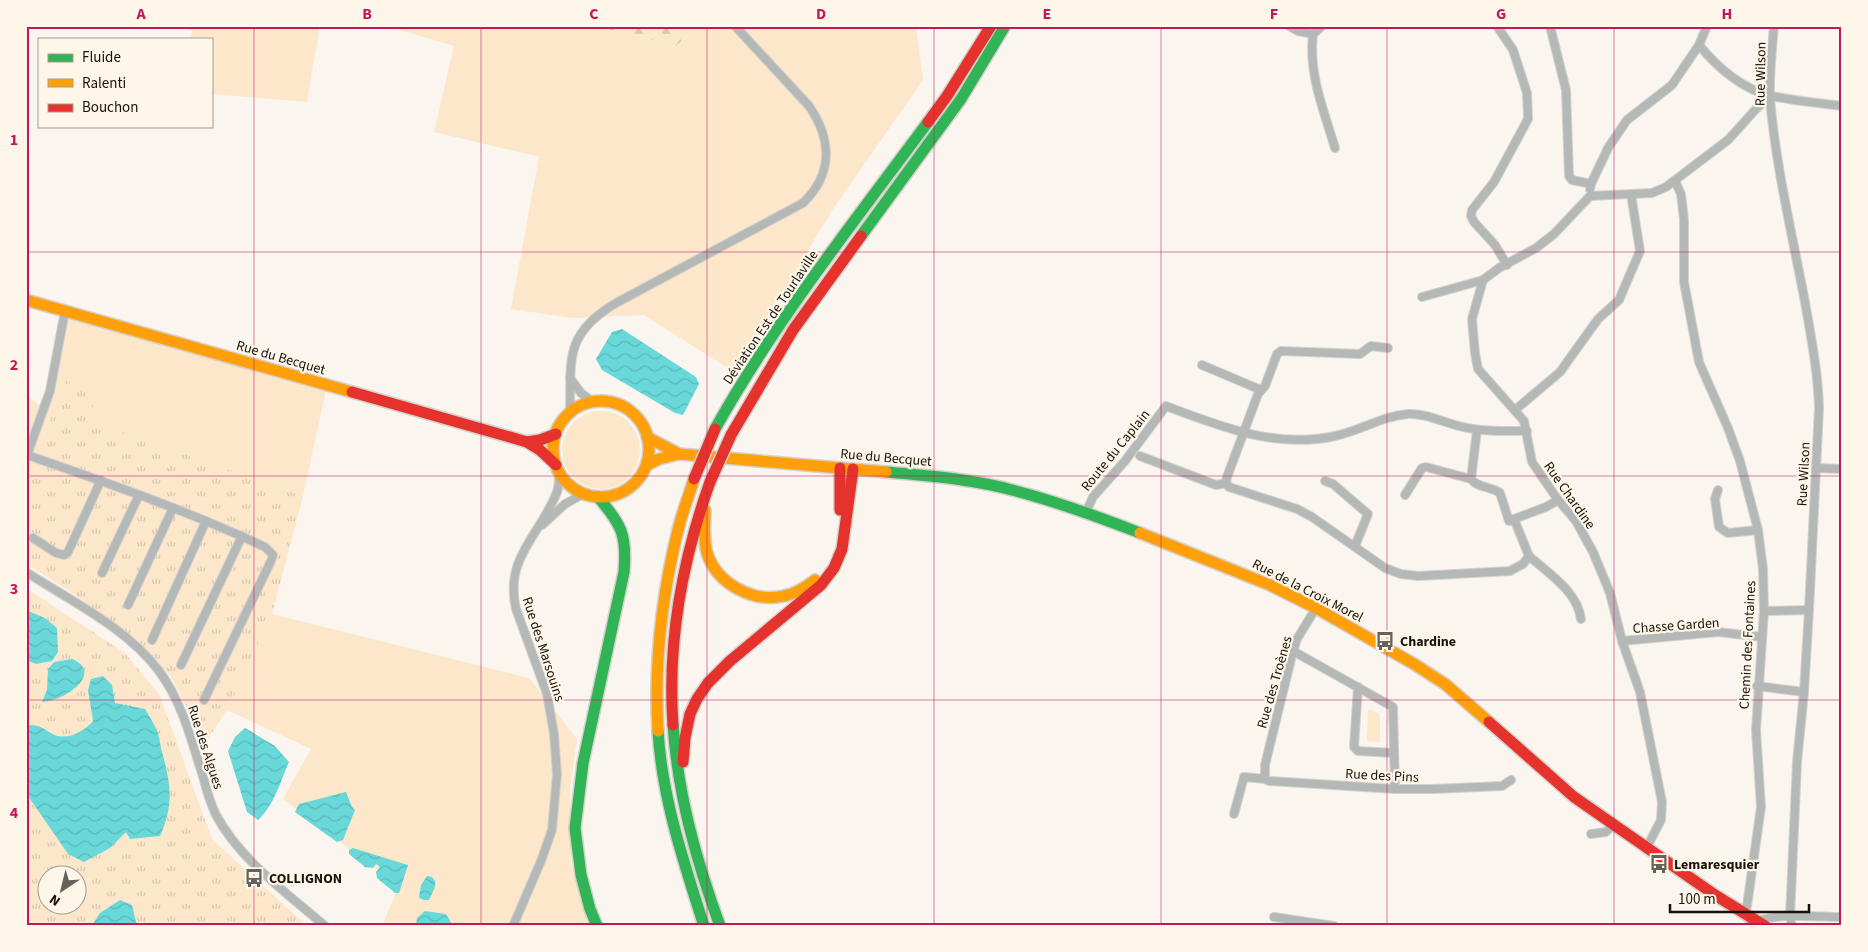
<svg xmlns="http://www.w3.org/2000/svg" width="1868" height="952" font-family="'Source Sans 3',sans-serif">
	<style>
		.grass { fill: #fce7cb }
		.forest { fill: url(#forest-firs) }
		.park { fill: url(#park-tufts); fill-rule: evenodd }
		.water { fill: url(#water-waves) }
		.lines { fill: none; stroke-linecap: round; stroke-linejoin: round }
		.street-casing { stroke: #d5d1cb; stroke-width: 10 }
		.fast-casing { stroke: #d5d1cb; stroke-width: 14 }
		.slow-casing { stroke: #d5d1cb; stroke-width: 14 }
		.jam-casing { stroke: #d5d1cb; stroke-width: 14 }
		.street { stroke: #b4b8b7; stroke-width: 8 }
		.fast { stroke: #30b455; stroke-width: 11 }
		.slow { stroke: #ff9f0a; stroke-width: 11 }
		.jam { stroke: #e5322d; stroke-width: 11 }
		.jam-bridge-casing { stroke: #d5d1cb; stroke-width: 14; stroke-linecap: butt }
		.jam-bridge { stroke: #e5322d; stroke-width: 11 }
		.grid { fill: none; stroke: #c2185b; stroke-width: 1; stroke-opacity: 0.55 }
		.labels { text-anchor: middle; stroke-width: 4.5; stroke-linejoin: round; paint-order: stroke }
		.street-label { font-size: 14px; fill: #16120b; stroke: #fff6ea }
		.poi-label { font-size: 14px; font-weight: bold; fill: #16120b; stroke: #fff6ea; text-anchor: start }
		.neatline { fill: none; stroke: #c2185b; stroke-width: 2 }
		.grid-label { font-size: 16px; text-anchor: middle; font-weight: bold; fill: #c2185b }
	</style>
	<defs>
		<pattern id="forest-firs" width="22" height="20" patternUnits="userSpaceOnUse" patternTransform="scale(1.25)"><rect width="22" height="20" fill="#fce7cb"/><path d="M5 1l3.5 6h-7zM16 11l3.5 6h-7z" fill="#d7c5ad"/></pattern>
		<pattern id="park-tufts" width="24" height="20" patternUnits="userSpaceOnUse" patternTransform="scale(1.25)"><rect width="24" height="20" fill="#fce7cb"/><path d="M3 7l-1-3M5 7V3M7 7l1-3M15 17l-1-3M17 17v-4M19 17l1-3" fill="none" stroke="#d7c5ad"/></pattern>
		<pattern id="water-waves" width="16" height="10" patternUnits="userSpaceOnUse" patternTransform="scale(1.25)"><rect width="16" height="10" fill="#69d8d9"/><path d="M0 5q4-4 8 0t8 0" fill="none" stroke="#5ab8b9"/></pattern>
	</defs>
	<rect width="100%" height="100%" fill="#faf5ef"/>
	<g class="grass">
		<path d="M163,26H320L307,102L211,94V39H191L192,30Z"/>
		<path d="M387,26H595L676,46L690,32L675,26H916L923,80L833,209L734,372L644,315L572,318L511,309L539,157L434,132L454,46Z"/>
		<path d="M65,311L327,386L303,496L87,420L66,382L26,480V395L43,408Z"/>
		<circle cx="601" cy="450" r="39"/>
		<path d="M272,614L529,678L577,739L570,789L571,865L589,926H382L399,886L283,799L311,749L227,710Z"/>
		<path d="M1368,710H1371L1379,714L1380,717V742L1367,741Z"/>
	</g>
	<path class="forest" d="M595,26H675L690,32L676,46Z"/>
	<g class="park">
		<path d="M66,381L98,393L88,420L303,496L272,614L227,710L205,743L171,677L137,640L71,592L26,564V480Z"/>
		<path d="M26,588L125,653L159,694L212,839L307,926H26ZM48,874H78V904H48Z"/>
	</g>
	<g class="water">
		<path d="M622,329L696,377L699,384L683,415L675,413L602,370L596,359L612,332Z"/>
		<path d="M26,610L45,618L57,628L58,652L52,661L36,664L26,660Z"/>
		<path d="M72,659C105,673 65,701 42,702L47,690L48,669L54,662Z"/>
		<path d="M103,676L112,685L115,703L145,709C149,716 155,725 158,733C160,739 160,746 162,752C171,784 174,805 160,836L130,839L126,832L110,848L84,862L68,854L26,793V728L29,725C45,725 46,733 58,736C72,739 85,730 93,721L88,690L91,679Z"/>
		<path d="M245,728L275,746L289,762C280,782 275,804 258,820L247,812L228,751L235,737Z"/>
		<path d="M346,792L352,807L355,810L343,840L337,842L295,812L299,804Z"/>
		<path d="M353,848L408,865L399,893H395L377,878L376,872L380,867L376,864L373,868L365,867L349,854V850Z"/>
		<path d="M427,876L432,877L435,881V887L429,900H423L419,897L421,885Z"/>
		<path d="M120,900L132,905L137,926H95L94,922L100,913Z"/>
		<path d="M425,911L446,914L453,926H416L417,918Z"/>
	</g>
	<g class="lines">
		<g class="street-casing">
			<g id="street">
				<path d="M1289,26L1298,31L1313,34L1322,26"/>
				<path d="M1497,26L1513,50L1527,93L1528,119L1494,182L1472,210L1471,216L1474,222L1495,245L1507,265"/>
				<path d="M1550,26L1566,90L1569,176L1572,180L1591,184L1590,189"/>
				<path d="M1774,26C1772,50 1769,75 1770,99C1776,167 1792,234 1805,302C1811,337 1818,372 1819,408L1809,610L1804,692L1797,762L1790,917L1792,926"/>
				<path d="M1313,34C1308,73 1324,111 1335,148"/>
				<path d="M1699,45C1717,67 1743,90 1772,96C1795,101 1819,103 1842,106"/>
				<path d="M1675,181L1681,194L1684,220V282L1699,362L1728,428L1740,461L1758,530L1763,569L1764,611L1756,730L1761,807L1747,906L1742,912"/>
				<path d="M1591,184L1608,148L1627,120L1672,85L1699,45L1707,26"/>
				<path d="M1483,280L1472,319L1475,353L1478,369L1524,421L1532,462L1558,500L1576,521L1593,552L1610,593L1622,641L1640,692L1662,802L1661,820L1646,849"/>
				<path d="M1422,297L1483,280L1499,268L1536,248L1554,234L1590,196L1652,193L1666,187L1728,140L1756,109L1770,96"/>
				<path d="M1388,348L1371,346L1360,354L1281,351L1277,354L1265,386L1258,394L1227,477L1226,483L1229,487L1297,509L1312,517L1385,568L1401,574L1418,576L1510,571L1523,564L1529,556L1514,519L1509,521L1500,493C1491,486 1477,488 1471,479L1477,430"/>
				<path d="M1202,365L1261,390"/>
				<path d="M570,378L581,393L593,402"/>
				<path d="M1515,410L1560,372L1598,319L1619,300L1640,251L1631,194"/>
				<path d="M570,413C571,359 564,334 616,303L803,203C833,174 832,140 809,106L735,26"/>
				<path d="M27,455C108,483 188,511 265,547L273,555L271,561L204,700"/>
				<path d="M1140,456L1216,485L1226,483"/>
				<path d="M26,458L50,391L65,311"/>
				<path d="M1816,468L1842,469"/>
				<path d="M1325,481L1333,484L1368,514L1355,546"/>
				<path d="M1718,490L1715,499L1719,527L1728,533L1758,530"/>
				<path d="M1405,495L1422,468L1426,467L1471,479"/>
				<path d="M1086,512L1093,497L1125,461L1166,406C1221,427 1277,449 1335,436C1360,431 1382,416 1408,414C1426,413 1442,422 1459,426C1482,432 1505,431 1527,431"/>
				<path d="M1514,519L1546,507L1558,500"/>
				<path d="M542,525L565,504L583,494"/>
				<path d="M33,538L56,553L64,555L68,552L101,480"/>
				<path d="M1529,556C1549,574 1577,591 1581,619"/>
				<path d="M26,572C71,601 127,628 159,671C183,703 192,743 204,780C207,792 211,804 216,815C241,861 287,893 325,926"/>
				<path d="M102,573L139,495"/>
				<path d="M128,605L173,508"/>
				<path d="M1316,608L1297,639L1293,651L1265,765V779L1269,781L1395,789H1433L1502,786L1511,780"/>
				<path d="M1764,611L1809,610"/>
				<path d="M152,640L206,521"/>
				<path d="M1622,641L1718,632L1762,637"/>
				<path d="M1293,651L1393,707L1395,789"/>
				<path d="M181,665L242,536"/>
				<path d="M1757,686L1804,692"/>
				<path d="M1358,687L1354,747L1358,751L1394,753"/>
				<path d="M1234,814L1244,777L1265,779"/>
				<path d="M1591,834L1606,832L1613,825"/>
				<path d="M1274,917L1334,926"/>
				<path d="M513,926L541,861L552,830L557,774L554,734L547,694L516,609C504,557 540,536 557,492C559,486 559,479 559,473"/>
				<path d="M1748,926C1769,911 1817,917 1842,917"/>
			</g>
		</g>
		<g class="fast-casing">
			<g id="fast">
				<path d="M861,236L961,99L1005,26"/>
				<path d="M715,429C776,320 854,222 928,122"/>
				<path d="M886,472C929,476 974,479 1016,491C1058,502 1099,517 1140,533"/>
				<path d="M673,725C678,795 696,860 720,926"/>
				<path d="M658,731C662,798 684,863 704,926"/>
				<path d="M597,926L590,909L581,875L575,828L583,763L624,572C627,535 622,525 598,497"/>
			</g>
		</g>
		<g class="slow-casing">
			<g id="slow">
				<path d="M26,300L352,392"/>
				<circle cx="601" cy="449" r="48"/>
				<path d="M647,437L679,454"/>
				<path d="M647,465L659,459L679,454L886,472"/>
				<path d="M705,510C705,524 703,539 707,553C717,584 753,603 784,596C796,594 806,587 815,580"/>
				<path d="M1140,533L1270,585L1316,608L1414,664L1445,684L1489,722"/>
				<path d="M658,731C654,664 662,595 678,530C682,513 689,496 694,479"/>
			</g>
		</g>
		<g class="jam-casing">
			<g id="jam">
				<path d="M928,122L947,96L991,26"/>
				<path d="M352,392L527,442L540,450L556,465"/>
				<path d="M731,435L793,330L861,236"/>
				<path d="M527,442L540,440L556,434"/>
				<path d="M840,468V510"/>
				<path d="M1489,722L1574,797L1715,895L1765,926"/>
				<path d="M673,725C667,641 682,561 710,482"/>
				<path d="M683,762L685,738L690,714L697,699L708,683L730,661L821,585L834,568L842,549L853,469"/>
			</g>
		</g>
		<use href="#street" class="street"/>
		<use href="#fast" class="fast"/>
		<use href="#slow" class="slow"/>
		<use href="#jam" class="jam"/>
		<g class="jam-bridge-casing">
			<g id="jam-bridge">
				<path d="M694,479L715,429"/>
				<path d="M710,482L731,435"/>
			</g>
		</g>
		<use href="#jam-bridge" class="jam-bridge"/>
	</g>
	<path class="grid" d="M254,26V926M481,26V926M707,26V926M934,26V926M1161,26V926M1387,26V926M1614,26V926M26,252H1842M26,476H1842M26,700H1842"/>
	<defs>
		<g id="bus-bare" transform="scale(1.5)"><path d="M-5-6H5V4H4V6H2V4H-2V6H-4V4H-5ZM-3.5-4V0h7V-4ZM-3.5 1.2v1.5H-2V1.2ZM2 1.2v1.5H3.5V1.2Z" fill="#66615b" stroke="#fff6ea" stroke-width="2.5" paint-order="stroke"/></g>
	</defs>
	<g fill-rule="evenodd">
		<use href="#bus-bare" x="1385" y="641"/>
		<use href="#bus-bare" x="1659" y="864"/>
		<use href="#bus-bare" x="254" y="878"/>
	</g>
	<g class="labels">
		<g class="street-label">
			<text transform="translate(1760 74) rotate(-89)" y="5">Rue Wilson</text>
			<text transform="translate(770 317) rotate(-56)" y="5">Déviation Est de Tourlaville</text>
			<text transform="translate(281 357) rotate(16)" y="5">Rue du Becquet</text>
			<text transform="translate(1115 450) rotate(-51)" y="5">Route du Caplain</text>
			<text transform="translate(886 457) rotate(5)" y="5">Rue du Becquet</text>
			<text transform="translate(1803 474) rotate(-87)" y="5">Rue Wilson</text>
			<text transform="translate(1570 495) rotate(55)" y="5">Rue Chardine</text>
			<text transform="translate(1308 590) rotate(27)" y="5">Rue de la Croix Morel</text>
			<text transform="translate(1676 625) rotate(-4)" y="5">Chasse Garden</text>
			<text transform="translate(1747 645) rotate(-87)" y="5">Chemin des Fontaines</text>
			<text transform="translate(544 649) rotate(72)" y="5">Rue des Marsouins</text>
			<text transform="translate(1274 682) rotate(-74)" y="5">Rue des Troènes</text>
			<text transform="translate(206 747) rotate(72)" y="5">Rue des Algues</text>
			<text transform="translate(1382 775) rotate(3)" y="5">Rue des Pins</text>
		</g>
		<g class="poi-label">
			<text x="1400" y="646">Chardine</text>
			<text x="1674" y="869">Lemaresquier</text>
			<text x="269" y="883">COLLIGNON</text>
		</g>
	</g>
	<rect width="1868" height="952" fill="none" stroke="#fff6ea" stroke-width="55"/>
	<rect x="38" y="38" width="175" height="90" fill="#fff6ea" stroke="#a29b91"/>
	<rect x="48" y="54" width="25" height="8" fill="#30b455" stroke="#a29b91"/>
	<text x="82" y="62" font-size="15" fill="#16120b">Fluide</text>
	<rect x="48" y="79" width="25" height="8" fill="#ff9f0a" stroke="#a29b91"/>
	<text x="82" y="88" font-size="15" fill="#16120b">Ralenti</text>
	<rect x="48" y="104" width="25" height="8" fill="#e5322d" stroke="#a29b91"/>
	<text x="82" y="112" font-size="15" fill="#16120b">Bouchon</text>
	<g transform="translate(62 890) rotate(215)"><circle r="24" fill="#fff6ea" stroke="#a29b91"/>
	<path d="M0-4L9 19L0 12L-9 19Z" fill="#66615b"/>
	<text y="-8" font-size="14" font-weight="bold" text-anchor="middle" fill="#16120b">N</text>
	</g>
	<path d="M1670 904v8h139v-8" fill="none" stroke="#16120b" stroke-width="2.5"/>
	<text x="1678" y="904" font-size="15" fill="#16120b" stroke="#fff6ea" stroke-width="4" paint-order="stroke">100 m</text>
	<rect x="28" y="28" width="1812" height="896" class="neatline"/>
	<g class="grid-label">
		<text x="141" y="19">A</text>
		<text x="367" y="19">B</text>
		<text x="594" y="19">C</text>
		<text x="821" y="19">D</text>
		<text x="1047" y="19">E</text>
		<text x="1274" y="19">F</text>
		<text x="1501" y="19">G</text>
		<text x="1727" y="19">H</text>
		<text x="14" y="145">1</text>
		<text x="14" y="370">2</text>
		<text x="14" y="594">3</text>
		<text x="14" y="818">4</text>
	</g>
</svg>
